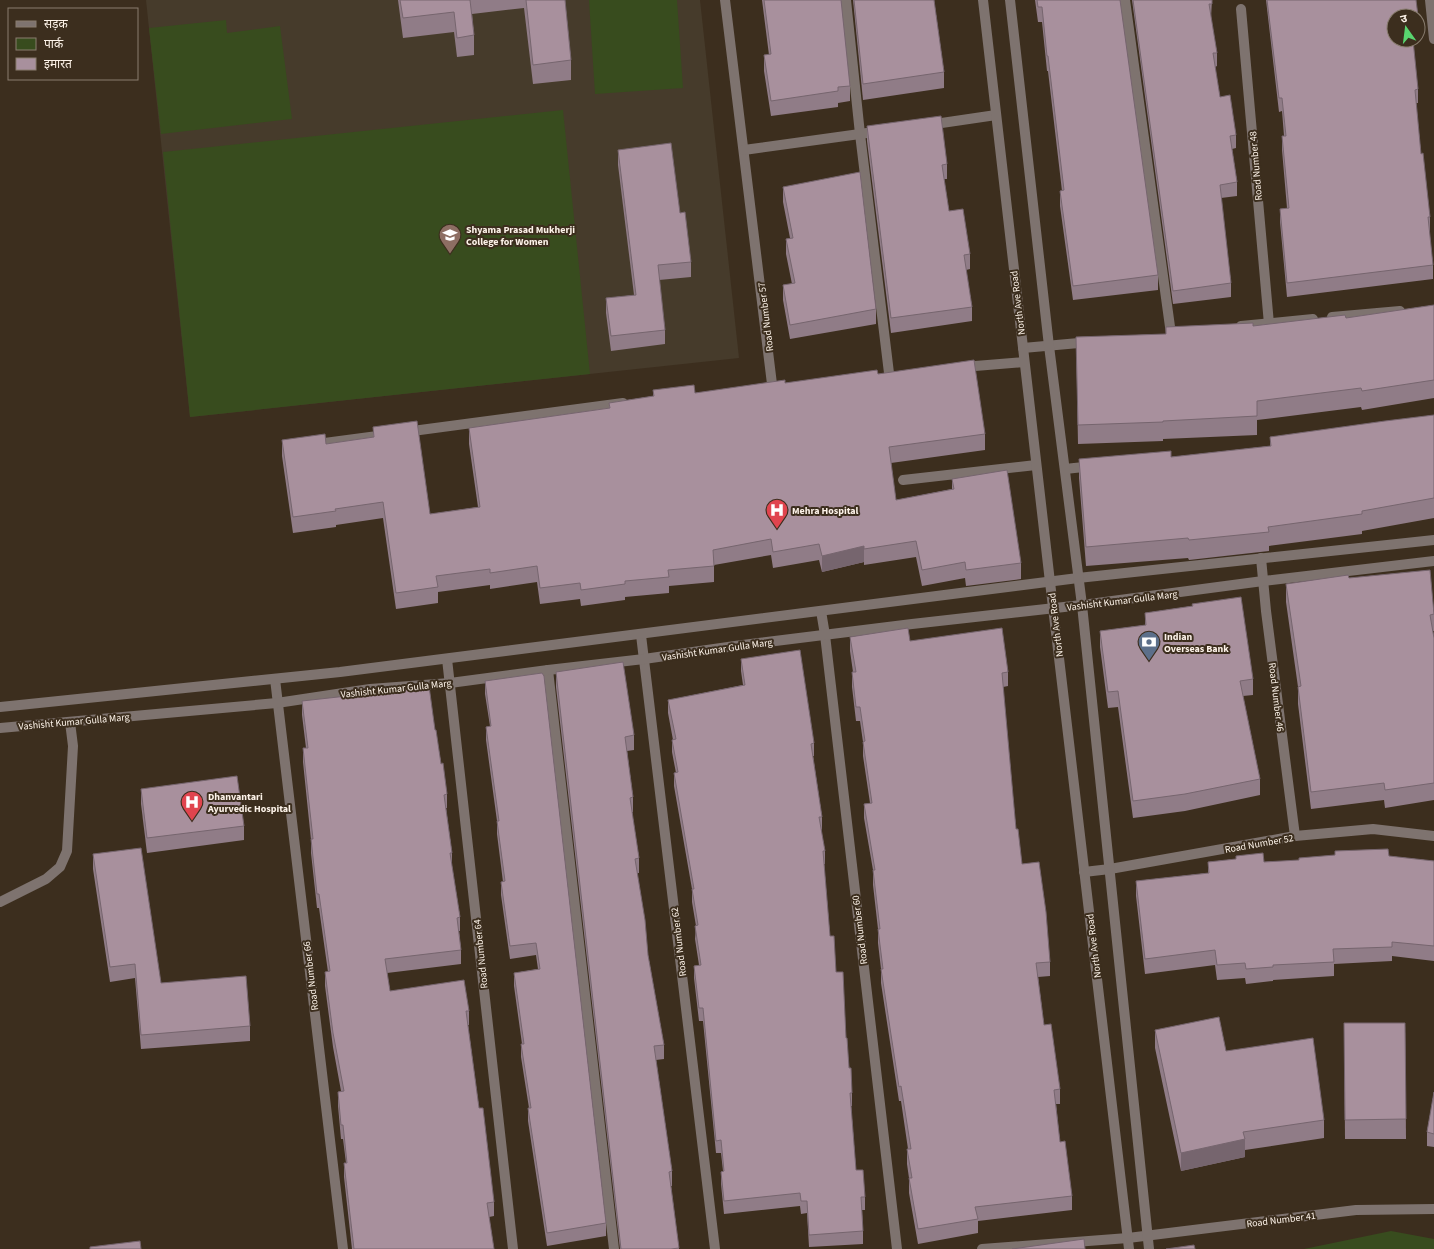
<svg xmlns="http://www.w3.org/2000/svg" width="1434" height="1249" font-family="'Source Sans 3','Noto Sans Devanagari',sans-serif">
	<style>
		.education { fill: #463b2b }
		.green { fill: #384c1e }
		.lines { fill: none; stroke-linecap: round; stroke-linejoin: round }
		.minor { stroke: #7e736f; stroke-width: 10 }
		.tertiary { stroke: #7e736f; stroke-width: 10 }
		.wall { fill: #907c87 }
		.shaded-wall { fill: #76656e }
		.building { fill: #a8909d; stroke: #76656e }
		.labels { text-anchor: middle; stroke-width: 4; stroke-linejoin: round; paint-order: stroke }
		.street-label { font-size: 10px; fill: #fdf3e9; stroke: #3c2e1e }
		.poi-label { font-size: 10px; font-weight: bold; fill: #fdf3e9; stroke: #3c2e1e; text-anchor: start }
	</style>
	<rect width="100%" height="100%" fill="#3c2e1e"/>
	<path class="education" d="M146,0H700L739,358L190,417Z"/>
	<g class="green">
		<path d="M589,0H677L683,88L595,94Z"/>
		<path d="M226,20L227,33L280,26L292,119L161,134L149,28Z"/>
		<path d="M563,110L590,374L190,417L163,152Z"/>
		<path d="M1391,1231L1434,1239V1249H1304Z"/>
	</g>
	<g class="lines">
		<g class="minor">
			<path d="M725,0L772,384"/>
			<path d="M846,0L860,134L889,373"/>
			<path d="M1125,0L1171,334"/>
			<path d="M1430,0L1434,39"/>
			<path d="M1241,9L1269,324"/>
			<path d="M928,125L996,115"/>
			<path d="M744,150L867,133"/>
			<path d="M1332,317L1400,311"/>
			<path d="M1241,326L1313,319"/>
			<path d="M1023,348L1090,342"/>
			<path d="M963,367L1024,362"/>
			<path d="M405,432L623,403"/>
			<path d="M317,444L385,435"/>
			<path d="M1065,469L1093,466"/>
			<path d="M903,480L1036,465"/>
			<path d="M1261,558L1266,611L1295,836"/>
			<path d="M821,611L825,635L897,1249"/>
			<path d="M641,635L715,1249"/>
			<path d="M447,659L513,1249"/>
			<path d="M548,670L614,1249"/>
			<path d="M275,679L343,1249"/>
			<path d="M0,707L340,672L1078,578L1434,540"/>
			<path d="M0,728L277,703L370,689L450,683L548,670L644,659L735,646L912,624L1082,605L1263,581L1434,561"/>
			<path d="M1084,872L1110,869L1295,836L1373,829L1434,836"/>
			<path d="M0,902L46,879L60,867L67,851L73,746L70,722"/>
			<path d="M982,1249L1128,1238L1356,1210L1434,1209"/>
		</g>
		<g class="tertiary">
			<path d="M983,0L1050,582L1129,1249"/>
			<path d="M1010,0L1049,346L1082,605L1149,1249"/>
		</g>
	</g>
	<g class="wall">
		<path d="M398,0H565L571,60V80L533,84L524,8L472,14L474,35V55L457,57L454,32L403,38Z"/>
		<path d="M762,0H841L850,86V101L838,103V107L771,116L764,71V55H769Z"/>
		<path d="M853,0H934L944,72V88L863,100Z"/>
		<path d="M1035,0H1120L1158,275V290L1073,300L1060,206V191H1062L1048,71H1047L1042,22H1038Z"/>
		<path d="M1132,0H1212L1211,18L1217,53V66L1215,67L1220,97L1236,135V148L1232,149L1237,182V196L1221,198L1231,283V297L1173,304Z"/>
		<path d="M1266,0H1416L1394,16L1418,89V103H1416L1421,154L1430,217V231H1429L1433,265V279L1287,297L1280,222V209L1287,208L1282,150V136H1284L1282,111L1279,112Z"/>
		<path d="M867,126L947,164V179H944L949,211L970,254V269L966,270L972,307V321L891,333L867,141Z"/>
		<path d="M618,150L680,213L691,262V277L659,280L665,330V344L611,351L606,313V298L634,295L618,165Z"/>
		<path d="M783,187L876,309V324L790,339L783,300V285L792,284L786,254V239L790,238L783,202Z"/>
		<path d="M1434,305V398L1362,410L1361,407L1257,420V435L1163,439V441L1078,444L1076,337L1166,334L1346,318Z"/>
		<path d="M878,374L985,434V450L891,463L896,500L952,489V479L1021,563V579L966,586L965,578L922,586L916,557L864,565V562L822,572L819,560L773,568L771,555L714,565V582L669,586V593L625,597V600L581,606L580,599L540,604L537,582L490,589V585L438,592V603L396,609L383,518L336,525V527L293,533L282,456V440L326,444L373,437V427L430,514L478,507L469,444V428L609,408V403L653,396V390L695,393L785,383Z"/>
		<path d="M1434,415V518L1362,531V534L1269,546V551L1189,560L1188,558L1086,566L1079,478V459L1171,457L1270,446V437Z"/>
		<path d="M1349,578L1434,614V631H1433L1434,638V800L1385,808L1384,800L1311,809L1298,704V687L1286,602V584Z"/>
		<path d="M1192,604L1253,679V695L1243,696L1260,779V795L1185,811L1133,818L1118,707L1108,708L1100,647V631L1145,625V613L1192,606Z"/>
		<path d="M850,637L910,641L1008,672V686L1003,687L1016,829L1022,864L1050,962V976L1038,977L1044,1025L1060,1089V1104H1056L1060,1142L1072,1196V1210L978,1221V1233L918,1244L909,1193V1178L907,1164V1149H908L901,1101H899L881,983V969L878,943V929L873,885V870L864,818V804L870,803L863,756V742L860,721H856L852,687V672H853L850,651Z"/>
		<path d="M741,659L814,743V756H813L822,817V829L821,830L825,851V864H824L830,936L836,972L846,1038L852,1093V1106H851L856,1170L865,1197V1210H862L863,1231V1244L809,1247L807,1213L801,1214L800,1206L724,1214L721,1184V1172L723,1171L721,1153H716L703,1021H699L694,978V966L699,965L695,939L696,926L692,902V889L674,786V773H676L672,752V740H673L668,713V700L743,685L741,671Z"/>
		<path d="M556,672L634,735V750L627,751L633,797V812H632L639,858V873H637L648,955L664,1045V1059L656,1060L672,1171V1186H671L679,1249H620L556,687Z"/>
		<path d="M485,681L606,1223V1236L547,1246L528,1121V1108H529L521,1057V1044H522L514,986V973L538,969L536,955L510,959L501,895V882H503L497,834V821L486,740V727L490,726L485,694Z"/>
		<path d="M356,696L435,730L447,794V808H446L452,853V866L460,917V931H459L461,950V964L387,973L390,991L469,1011V1025H468L479,1108L494,1202V1216L489,1217L494,1249H352L344,1177V1163H346L343,1139H341L338,1106V1092L341,1091L333,1047L325,986V972H328L319,908H317L311,853V840L303,762V748H306L302,715V701Z"/>
		<path d="M141,789L244,826V840L147,853L141,804Z"/>
		<path d="M93,854L161,983L250,1026V1041L141,1049L135,978L110,982L93,869Z"/>
		<path d="M1236,856L1264,862L1389,856L1434,861V961L1392,956V961L1334,964V976L1273,980V981L1246,984L1245,978L1217,980L1215,965L1145,974L1136,896V881L1208,873V862L1236,859Z"/>
		<path d="M1344,1023H1405L1406,1139H1345Z"/>
		<path d="M1155,1030L1226,1051L1324,1120V1138L1245,1150V1157L1181,1171L1155,1048Z"/>
		<path d="M1434,1092V1147L1427,1146V1132Z"/>
	</g>
	<g class="shaded-wall">
		<path d="M864,546V562L822,572V556Z"/>
		<path d="M1245,1139V1157L1181,1171V1153Z"/>
	</g>
	<g class="building">
		<path d="M400,0H470L474,35L457,38L454,12L403,18Z"/>
		<path d="M526,0H565L571,60L533,65Z"/>
		<path d="M764,0H841L850,86L838,87V91L771,101L764,55L771,54Z"/>
		<path d="M854,0H934L944,72L863,84Z"/>
		<path d="M1037,0H1120L1158,275L1073,286L1060,191L1064,190L1048,56H1047L1042,7H1038Z"/>
		<path d="M1133,0H1212V4H1209L1217,53H1213L1220,97L1230,95L1236,135L1230,136L1237,182L1220,185L1231,283L1173,291Z"/>
		<path d="M1267,0H1416L1418,16H1394V40H1413L1418,89L1415,90L1421,154L1423,153L1430,217H1428L1433,265L1287,283L1280,209L1289,208L1282,136H1286L1282,98H1279Z"/>
		<path d="M941,116L947,164L942,165L949,211L963,209L970,254L964,255L972,307L891,318L867,126Z"/>
		<path d="M671,143L680,213L685,212L691,262L658,265L665,330L611,336L606,298L636,295L618,150Z"/>
		<path d="M860,172L876,309L790,325L783,285L795,283L786,239L793,238L783,187Z"/>
		<path d="M1434,305V380L1362,391L1361,388L1257,401V416L1163,421V422L1078,425L1076,337L1166,334V327L1253,323V326L1345,315L1346,318Z"/>
		<path d="M974,360L985,434L889,447L896,500L954,489L952,479L1007,470L1021,563L966,570L965,562L922,570L916,541L864,549V546L822,556L819,544L773,552L771,539L713,550L714,566L668,570L669,577L625,581V584L581,590L580,583L540,588L537,566L490,573V569L436,576L438,587L396,593L383,502L335,509L336,511L293,517L282,440L325,434L326,444L374,437L373,427L417,421L430,514L480,507L469,428L610,408L609,403L654,396L653,390L694,385L695,393L785,380V383L877,370L878,374Z"/>
		<path d="M1434,415V498L1362,511V514L1268,527L1269,532L1189,540L1188,538L1086,547L1079,459L1171,451V457L1271,446L1270,437L1385,421Z"/>
		<path d="M1430,570L1434,614L1430,615L1434,638V783L1385,790L1384,783L1311,792L1298,687L1301,686L1286,584L1348,575L1349,578Z"/>
		<path d="M1241,597L1253,679L1240,681L1260,779L1185,794L1133,801L1118,691L1108,692L1100,631L1146,625L1145,613L1193,606L1192,604Z"/>
		<path d="M908,628L910,641L1002,628L1008,672L1002,673L1016,829H1018L1022,864L1039,862L1046,912L1050,962L1036,963L1044,1025L1051,1024L1060,1089L1054,1090L1060,1142L1065,1141L1072,1196L975,1207L978,1219L918,1229L909,1178H912L907,1149H911L901,1086L899,1087L881,969H883L878,929H880L873,870H875L864,804L872,803L863,742L865,741L860,707H856L852,672H856L850,637Z"/>
		<path d="M800,650L814,743L811,744L822,817H819L825,851H823L830,936H834L836,972H843L846,1038H847L849,1068H851L852,1093H850L856,1170H863L865,1197H861L863,1231L809,1235L807,1201H801L800,1193L724,1201L721,1172L724,1171L721,1140L716,1141L703,1008H699L694,966L701,965L695,926L698,925L692,889H694L674,773L678,772L672,740L676,739L668,700L745,685L741,659Z"/>
		<path d="M623,662L634,735L625,737L633,797L630,798L639,858L635,859L645,920L648,955L664,1045L654,1046L672,1171L669,1172L679,1248L671,1249H621L556,672Z"/>
		<path d="M542,673L544,676L606,1223L547,1233L528,1108H531L521,1044H524L514,973L540,969L536,943L510,946L501,882L505,881L497,821H499L486,727L491,726L485,681Z"/>
		<path d="M429,686L435,730H436L441,764L443,763L447,794L444,795L452,853H450L460,917L457,918L461,950L385,959L390,991L464,980L469,1011H466L479,1108H483L494,1202L487,1203L494,1249H354L344,1163H347L343,1125H341L338,1092L344,1091L333,1033L325,972L330,971L319,894H317L311,839H313L303,748H308L302,701L356,695V696Z"/>
		<path d="M237,776L244,826L147,838L141,789Z"/>
		<path d="M141,848L161,983L246,976L250,1026L141,1035L135,964L110,967L93,854Z"/>
		<path d="M1388,849L1389,856L1434,861V946L1392,942V947L1333,949L1334,962L1273,965V967L1246,969L1245,963L1217,965L1215,950L1145,959L1136,881L1209,873L1208,862L1236,859V856L1263,853L1264,862L1299,860V858L1335,855V851Z"/>
		<path d="M1219,1017L1226,1051L1313,1038L1324,1120L1243,1132L1245,1139L1181,1153L1155,1030Z"/>
		<path d="M1344,1023H1405L1406,1119L1345,1120Z"/>
		<path d="M1434,1092V1134L1427,1132Z"/>
		<path d="M1084,1239L1085,1249H1012Z"/>
		<path d="M140,1241L141,1249H90V1247Z"/>
		<path d="M1194,1245L1195,1249H1166Z"/>
	</g>
	<defs>
		<g id="university-pin" transform="scale(1.15)"><path d="M0 17L-7.5 6A9.5 9.5 0 1 1 7.5 6Z" fill="#8d6e63" stroke="#3c2e1e"/><path d="M0-5L7-2L0 1L-7-2ZM-4 1L0 2.5L4 1V4Q0 6-4 4Z" fill="#fff"/></g>
		<g id="hospital-pin" transform="scale(1.15)"><path d="M0 17L-7.5 6A9.5 9.5 0 1 1 7.5 6Z" fill="#e0444e" stroke="#3c2e1e"/><path d="M-5-5h3v3.5h4V-5h3V5h-3V1.5h-4V5h-3Z" fill="#fff"/></g>
		<g id="bank-pin" transform="scale(1.15)"><path d="M0 17L-7.5 6A9.5 9.5 0 1 1 7.5 6Z" fill="#5c6f8a" stroke="#3c2e1e"/><path d="M-6-4H6V4H-6ZM0-2.3a2.3 2.3 0 1 0 0 4.6a2.3 2.3 0 1 0 0-4.6Z" fill="#fff"/></g>
	</defs>
	<g fill-rule="evenodd">
		<use href="#university-pin" x="450" y="235"/>
		<use href="#hospital-pin" x="777" y="510"/>
		<use href="#bank-pin" x="1149" y="642"/>
		<use href="#hospital-pin" x="192" y="802"/>
	</g>
	<g class="labels">
		<g class="street-label">
			<text transform="translate(1255 166) rotate(-95)" y="4">Road Number 48</text>
			<text transform="translate(1017 303) rotate(-97)" y="4">North Ave Road</text>
			<text transform="translate(765 317) rotate(-97)" y="4">Road Number 57</text>
			<text transform="translate(1122 600) rotate(-7)" y="4">Vashisht Kumar Gulla Marg</text>
			<text transform="translate(1055 625) rotate(-97)" y="4">North Ave Road</text>
			<text transform="translate(717 649) rotate(-8)" y="4">Vashisht Kumar Gulla Marg</text>
			<text transform="translate(396 688) rotate(-6)" y="4">Vashisht Kumar Gulla Marg</text>
			<text transform="translate(1277 697) rotate(83)" y="4">Road Number 46</text>
			<text transform="translate(74 721) rotate(-5)" y="4">Vashisht Kumar Gulla Marg</text>
			<text transform="translate(1259 843) rotate(-10)" y="4">Road Number 52</text>
			<text transform="translate(859 930) rotate(-97)" y="4">Road Number 60</text>
			<text transform="translate(678 942) rotate(-97)" y="4">Road Number 62</text>
			<text transform="translate(1093 946) rotate(-97)" y="4">North Ave Road</text>
			<text transform="translate(480 954) rotate(-96)" y="4">Road Number 64</text>
			<text transform="translate(310 976) rotate(-97)" y="4">Road Number 66</text>
			<text transform="translate(1281 1219) rotate(-7)" y="4">Road Number 41</text>
		</g>
		<g class="poi-label">
			<text x="466" y="233">Shyama Prasad Mukherji<tspan x="466" dy="12">College for Women</tspan></text>
			<text x="792" y="514">Mehra Hospital</text>
			<text x="1164" y="640">Indian<tspan x="1164" dy="12">Overseas Bank</tspan></text>
			<text x="208" y="800">Dhanvantari<tspan x="208" dy="12">Ayurvedic Hospital</tspan></text>
		</g>
	</g>
	<rect x="8" y="8" width="130" height="72" fill="#3c2e1e" stroke="#897d6f"/>
	<rect x="16" y="21" width="20" height="6" fill="#7e736f" stroke="#897d6f"/>
	<text x="44" y="28" font-size="12" fill="#fdf3e9">सड़क</text>
	<rect x="16" y="38" width="20" height="12" fill="#384c1e" stroke="#897d6f"/>
	<text x="44" y="48" font-size="12" fill="#fdf3e9">पार्क</text>
	<rect x="16" y="58" width="20" height="12" fill="#a8909d" stroke="#897d6f"/>
	<text x="44" y="68" font-size="12" fill="#fdf3e9">इमारत</text>
	<g transform="translate(1406 28) rotate(346)"><circle r="19" fill="#3c2e1e" stroke="#897d6f"/>
	<path d="M0-3L7 15L0 10L-7 15Z" fill="#59d56f"/>
	<text y="-6" font-size="11" font-weight="bold" text-anchor="middle" fill="#fdf3e9">उ</text>
	</g>
</svg>
